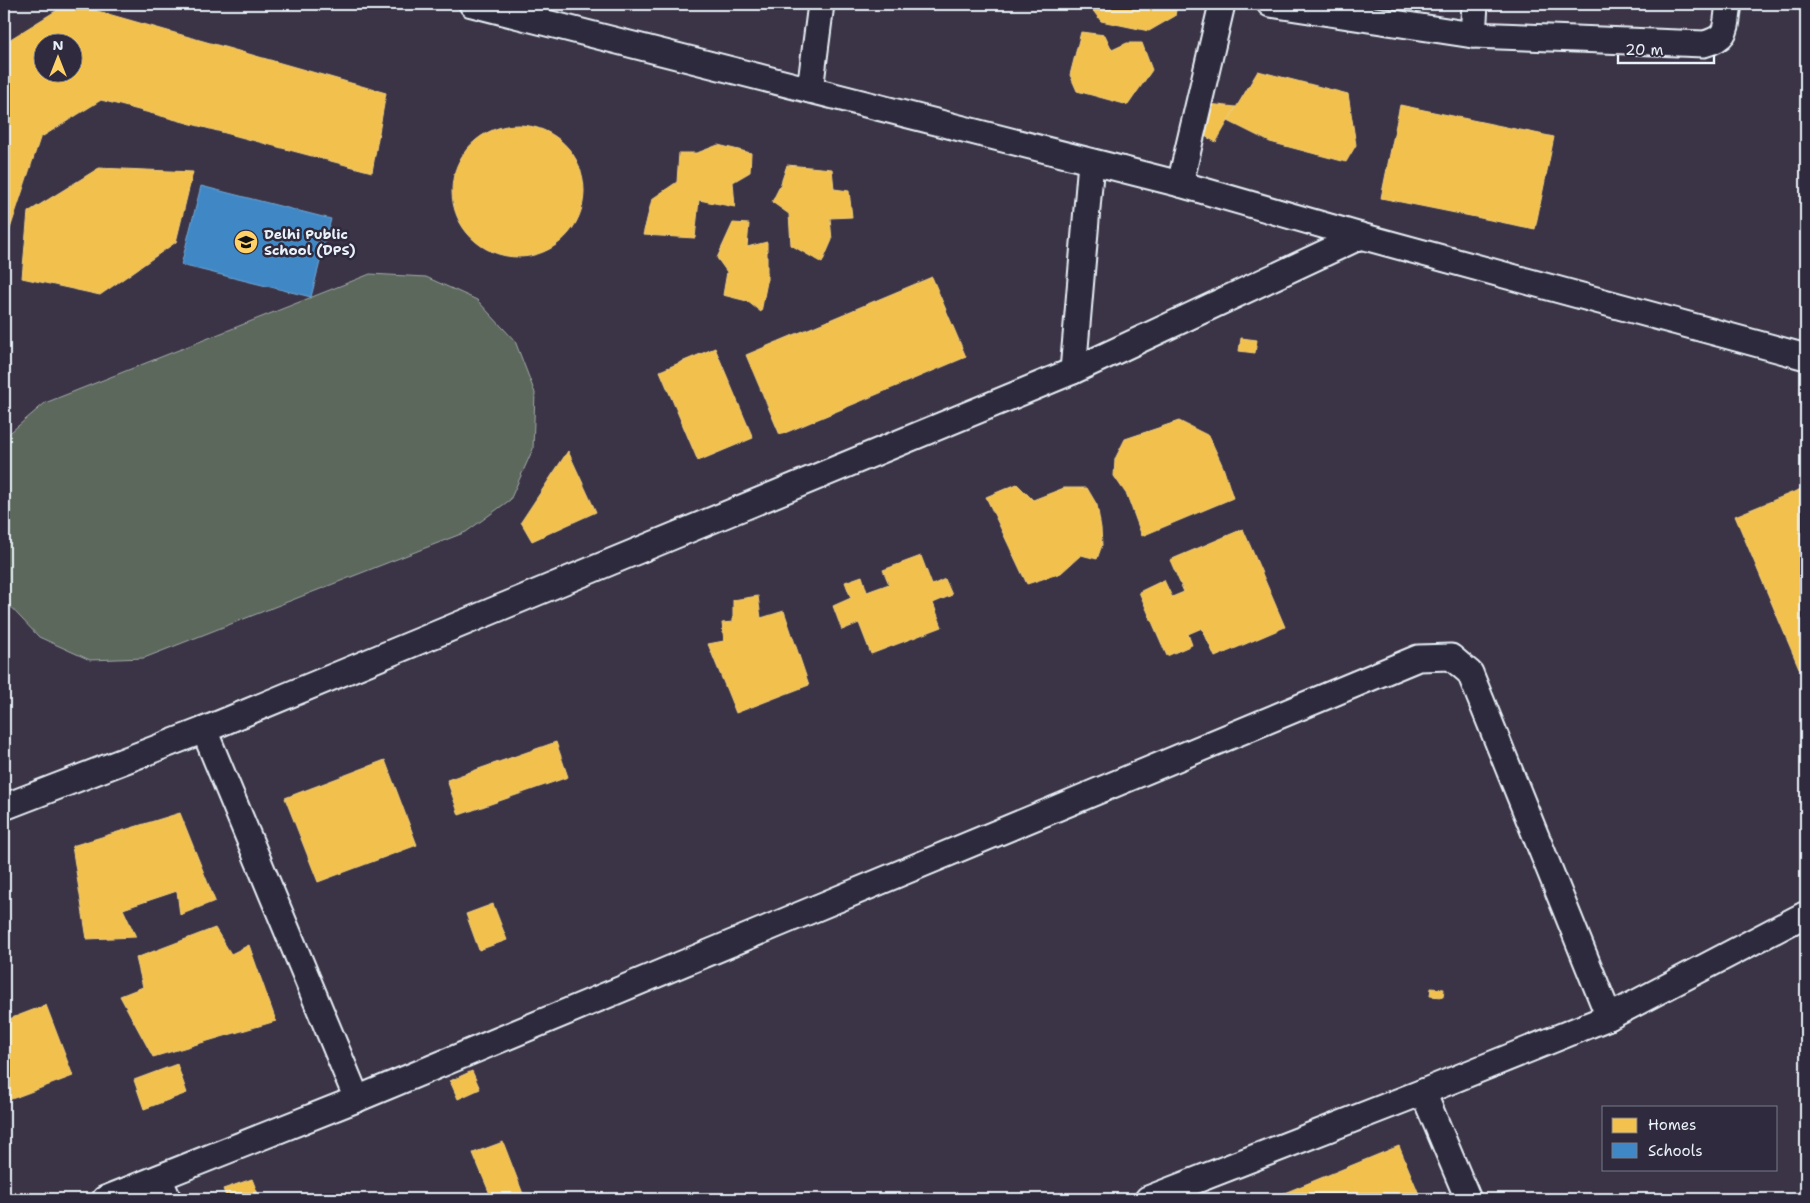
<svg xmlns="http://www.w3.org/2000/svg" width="1810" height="1203" font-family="'Shantell Sans',sans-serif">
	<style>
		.green { fill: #5b675c; stroke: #a2acaa }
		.homes { fill: #f2c14e; stroke: #efcf81; fill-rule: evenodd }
		.schools { fill: #3f88c5; stroke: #72a8d4 }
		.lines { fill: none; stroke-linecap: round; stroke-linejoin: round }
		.minor-casing { stroke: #e8f1f8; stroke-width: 29 }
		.minor { stroke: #2f2a3d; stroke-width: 25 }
		.labels { text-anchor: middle; stroke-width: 5; stroke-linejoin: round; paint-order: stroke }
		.poi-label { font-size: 14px; font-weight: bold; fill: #e8f1f8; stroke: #2f2a3d; text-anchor: start }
	</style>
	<rect width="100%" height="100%" fill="#3b3346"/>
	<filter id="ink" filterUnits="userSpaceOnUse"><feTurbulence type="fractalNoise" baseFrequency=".02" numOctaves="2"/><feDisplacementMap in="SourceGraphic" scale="10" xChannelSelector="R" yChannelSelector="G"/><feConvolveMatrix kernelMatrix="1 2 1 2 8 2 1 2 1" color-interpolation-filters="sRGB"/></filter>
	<g filter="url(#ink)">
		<path class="green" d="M370,274L426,277L477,300L515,341L535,393L533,449L510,500L466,532L144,658L90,660L39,637L4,600V441L5,437L45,403Z"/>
		<g class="homes">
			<path d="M67,4H73L386,93L372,172L101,100L40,138L4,247V43ZM42,42H72V72H42Z"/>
			<path d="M1073,4H1177L1175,16L1149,31L1101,21L1091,8L1076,9Z"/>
			<path d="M1081,32L1105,35L1112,50L1127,43H1142L1152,70L1128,105L1077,91L1070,75Z"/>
			<path d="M1258,71L1348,94L1356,145L1346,162L1270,142L1228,121Z"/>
			<path d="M1208,104L1236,107L1216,142L1201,134Z"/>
			<path d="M1400,105L1554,137L1535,229L1381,198Z"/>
			<circle cx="518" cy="191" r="66"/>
			<path d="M718,145L751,153L750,172L733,182L735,207L699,200L695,238L643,235L652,199L677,182L679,153H697Z"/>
			<path d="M787,165L832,169L834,189L849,191L852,217L830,218L832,240L822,263L791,245L789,214L772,202L780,186Z"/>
			<path d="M99,168L193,172L176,242L100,295L22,278L28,212Z"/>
			<path d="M733,223L749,224L747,247L767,242V282L761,312L747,301L723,295L727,272L717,258Z"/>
			<path d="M932,277L966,357L780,435L746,355Z"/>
			<path d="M1241,338L1257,340L1255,353L1239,351Z"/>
			<path d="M715,348L753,438L698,461L660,371Z"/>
			<path d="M1179,421L1209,436L1223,467L1233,498L1142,536L1127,495L1114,476L1115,459L1125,439Z"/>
			<path d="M568,451L596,512L532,541L521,522Z"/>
			<path d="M1017,484L1033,500L1064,488H1087L1097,505L1101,528L1102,545L1097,559L1081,555L1061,573L1027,584L986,497Z"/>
			<path d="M1806,487V665L1799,668L1735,516Z"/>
			<path d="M1243,529L1285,627L1215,657L1202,628L1188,634L1192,645L1167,656L1139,592L1164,580L1172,597L1184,592L1170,560Z"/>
			<path d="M921,556L932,585L945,579L952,595L933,603L942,627L871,654L859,623L842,630L833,606L851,598L845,582L862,576L867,592L889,584L883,570Z"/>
			<path d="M758,596L761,618L784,611L809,685L736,713L708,644L724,641L722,623L733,622V600Z"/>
			<path d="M556,742L568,777L459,815L447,780Z"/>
			<path d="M385,760L417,845L318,882L285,798Z"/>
			<path d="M180,813L215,901L180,915L177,891L123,909L136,937L87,939L72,846Z"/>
			<path d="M493,904L507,940L479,950L466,914Z"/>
			<path d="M215,928L231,954L249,945L276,1021L153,1057L120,996L143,987L136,958Z"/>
			<path d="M1431,988L1444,989L1443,997L1430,996Z"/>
			<path d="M46,1005L73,1076L6,1101L4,1094V1021Z"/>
			<path d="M177,1064L187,1093L144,1109L134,1080Z"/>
			<path d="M472,1071L480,1089L458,1099L450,1081Z"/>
			<path d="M503,1142L525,1199H492L473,1153Z"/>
			<path d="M1399,1146L1421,1199H1279L1277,1196Z"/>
			<path d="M252,1179L260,1199H227L223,1189Z"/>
		</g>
		<path class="schools" d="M201,186L331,219L311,297L181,265Z"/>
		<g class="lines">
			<g class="minor-casing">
				<g id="minor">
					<path d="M472,4L1180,184L1361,236L1806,357"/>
					<path d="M1270,4L1473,35"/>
					<path d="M1475,4L1473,35L1704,44C1730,37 1725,27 1729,4"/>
					<path d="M810,90L821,4"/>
					<path d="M1180,184L1222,4"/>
					<path d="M1073,371L1091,162"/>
					<path d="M204,730L357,1099"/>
					<path d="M4,807L204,730L1073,371L1361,236"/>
					<path d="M1423,1092L1468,1199"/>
					<path d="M159,1178L168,1199"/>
					<path d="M105,1199L357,1099L1418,658L1451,657L1470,673L1609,1017"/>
					<path d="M1148,1199L1423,1092L1609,1017L1806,914"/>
				</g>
			</g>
			<use href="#minor" class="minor"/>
		</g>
	</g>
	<defs>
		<g id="school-disc" transform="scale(1.25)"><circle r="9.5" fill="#ffd166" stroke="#2f2a3d"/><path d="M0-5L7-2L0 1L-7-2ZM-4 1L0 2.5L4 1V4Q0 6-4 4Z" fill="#111"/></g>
	</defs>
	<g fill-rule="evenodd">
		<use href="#school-disc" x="246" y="242"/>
	</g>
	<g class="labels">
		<g class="poi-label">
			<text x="264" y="239">Delhi Public<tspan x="264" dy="16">School (DPS)</tspan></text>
		</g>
	</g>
	<rect width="1810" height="1203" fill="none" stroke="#2f2a3d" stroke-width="20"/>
	<rect x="10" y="10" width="1790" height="1183" fill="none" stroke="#e8f1f8" stroke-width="2" filter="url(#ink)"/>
	<rect x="1602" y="1106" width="175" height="65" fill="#2f2a3d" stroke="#797a88"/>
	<rect x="1612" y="1118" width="25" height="15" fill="#f2c14e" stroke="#797a88"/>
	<text x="1648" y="1130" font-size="15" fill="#e8f1f8">Homes</text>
	<rect x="1612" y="1143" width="25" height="15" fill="#3f88c5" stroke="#797a88"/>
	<text x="1648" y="1156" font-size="15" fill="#e8f1f8">Schools</text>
	<g transform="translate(58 58)"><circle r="24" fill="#2f2a3d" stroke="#797a88"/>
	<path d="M0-4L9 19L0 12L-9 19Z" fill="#ffd166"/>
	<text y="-8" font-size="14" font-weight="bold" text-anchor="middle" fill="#e8f1f8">N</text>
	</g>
	<path d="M1618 55v8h96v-8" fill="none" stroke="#e8f1f8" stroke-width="2.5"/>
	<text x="1625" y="55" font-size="15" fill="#e8f1f8" stroke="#2f2a3d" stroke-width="4" paint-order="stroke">20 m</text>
</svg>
